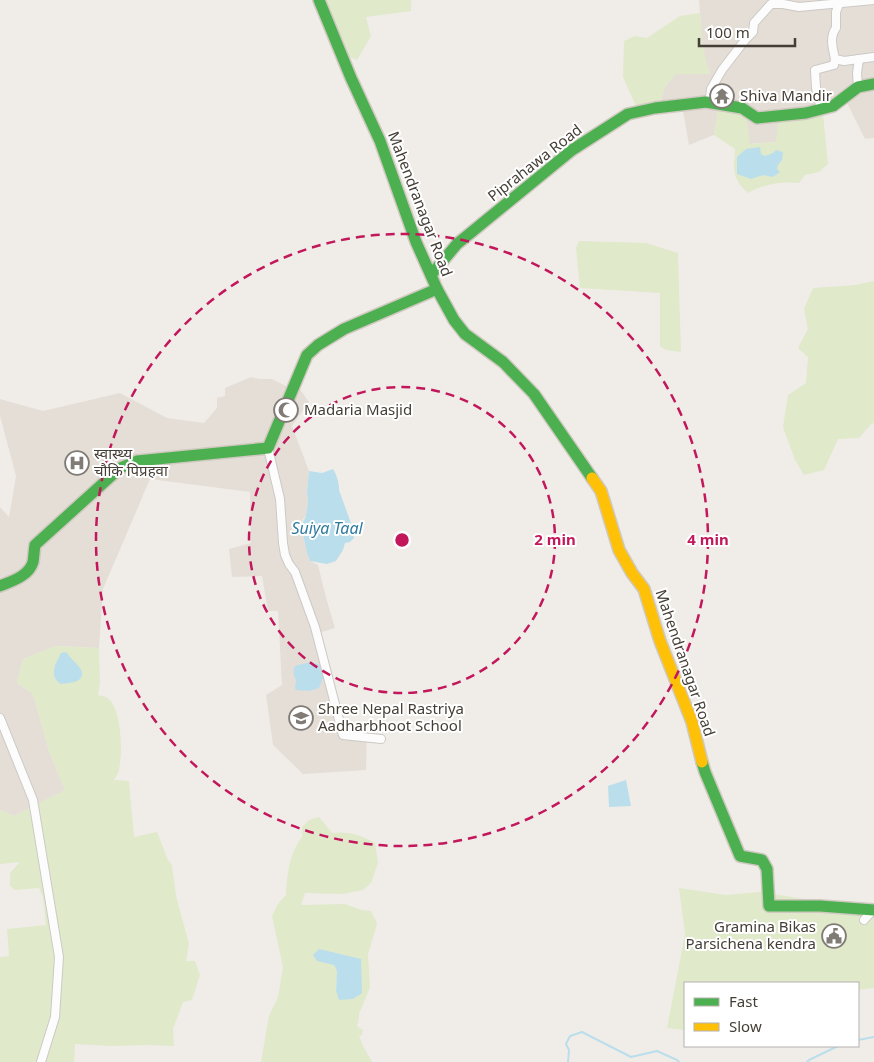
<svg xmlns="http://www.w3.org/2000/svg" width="874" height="1062" font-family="'Noto Sans','Noto Sans Devanagari',sans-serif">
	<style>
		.residential { fill: #e4ded7 }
		.green { fill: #e0e9ca; fill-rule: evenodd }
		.water { fill: #bbdeec }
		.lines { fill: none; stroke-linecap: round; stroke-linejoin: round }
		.stream { stroke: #bbdeec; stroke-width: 2 }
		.street-casing { stroke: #ccc9c5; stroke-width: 10 }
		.fast-casing { stroke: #cfc9c0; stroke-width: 14 }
		.slow-casing { stroke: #cfc9c0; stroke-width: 14 }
		.street { stroke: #fdfcfc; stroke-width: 8 }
		.fast { stroke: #4caf50; stroke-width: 11 }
		.slow { stroke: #ffc107; stroke-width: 11 }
		.ring { fill: none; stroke: #c2185b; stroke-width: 2.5; stroke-dasharray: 9 6 }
		.labels { text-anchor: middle; stroke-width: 4; stroke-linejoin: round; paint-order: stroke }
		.poi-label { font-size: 15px; fill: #453e36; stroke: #fff; text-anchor: start }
		.street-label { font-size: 15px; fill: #453e36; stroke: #fff }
		.water-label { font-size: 16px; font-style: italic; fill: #2e7b9f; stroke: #fff }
		.centre { fill: #c2185b; stroke: #fff; stroke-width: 2.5 }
		.ring-label { font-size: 15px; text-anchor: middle; font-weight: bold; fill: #c2185b; stroke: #fff; stroke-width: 4; stroke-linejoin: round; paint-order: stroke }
	</style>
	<rect width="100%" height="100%" fill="#f0ede9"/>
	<g class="residential">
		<path d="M699,0H874V138L865,139L847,103L823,114L776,142L749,144L746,113L718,111L714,135L689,145L683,111L661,100L665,87L676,73H710L705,60L702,43Z"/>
		<path d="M251,377L259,379H272L288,387L299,388L309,402L292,426L309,471L307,491L308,502L306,516L303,519L301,526L307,553L310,561L318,565L327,601L335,628L319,633L344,731L367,735L366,770L303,774L273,745L266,695L282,685L278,611H268L262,576L232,577L229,549L251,543L250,492L150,479L103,589L99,648L56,646L23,659L17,683L33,694L49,751L65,790L14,816L0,810V507L9,517L16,476L0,416V399L43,411L120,393L167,418L204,423L217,408V398L225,396V388Z"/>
	</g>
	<g class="green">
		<path d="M326,0H411V11L366,17L371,36L357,60L350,57Z"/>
		<path d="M700,13C702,34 703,54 710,74H676L665,87L661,100L636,106L623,77L624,41L635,36L647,38L680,16Z"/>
		<path d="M718,111L746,113L750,144L776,142L778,120L823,114L828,164L819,172L805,175L799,183C781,181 764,184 748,193C731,177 734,171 735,149L714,135Z"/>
		<path d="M579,241L646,243L678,253L681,352L666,350L660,346V293L580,288L576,248Z"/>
		<path d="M874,281V424L872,423L859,438L838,439L824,470L804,475L795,460L783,427L788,395L806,383L808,357L798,348L808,329L804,309L813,288L855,285Z"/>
		<path d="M56,646L99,648L100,683L98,695C100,696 103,696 106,697C122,706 123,753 119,769C119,773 116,776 114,780L129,781L134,837L157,832L168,860L172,865L176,896L189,944L186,961H195L200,975L192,1000L183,1002L173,1029L174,1046L149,1045L112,1046L75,1044L74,1062H0V957L9,956L7,929L46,925L43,897L39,888L15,890L10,886V873L20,862L0,864V810L14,816L65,790L49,751L33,694L17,683L23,659Z"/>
		<path d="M319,817L332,833C348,831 361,835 375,843L378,863L371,883L363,890L342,894L305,893L301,905L345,904L362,910L371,911L377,924L368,954L370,987L359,1014V1019L357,1025L359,1028L363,1030L362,1035L359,1036L363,1046L372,1062H261L269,1016L278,997L283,967L272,916L278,904L286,895C287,874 289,854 302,837V827L309,820ZM334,965L362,993L336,991L337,971Z"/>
		<path d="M679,888L726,895L760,892L874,910V988L858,990V983H685V1030L667,1028L685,934Z"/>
	</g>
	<g class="water">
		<path d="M760,147L761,154L765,156L773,153L776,150L783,152L782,160L778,165L777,169L780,172L773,177L763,175L751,179L737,174V157L746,149Z"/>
		<path d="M333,469C337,476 339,482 339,490L352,526L354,538L350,542L345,543L343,550L336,561L327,564L310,561L307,553L301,526L306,516L308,502L307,491L309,471L322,473Z"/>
		<path d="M66,652C68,654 69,656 71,658C75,663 90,674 77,681C73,683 66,683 61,684C48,676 56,663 61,653Z"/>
		<path d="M310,662L320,665L323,678L319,688L309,691L296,690L295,688L296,680C293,676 293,669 295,666Z"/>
		<path d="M626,780L631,806L609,807L608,786Z"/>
		<path d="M319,949L361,959L362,993L353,999L339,1000L336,991L337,971L334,965L317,961L313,955Z"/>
	</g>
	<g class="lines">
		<g class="stream">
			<path d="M858,1040L874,1037"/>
			<path d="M568,1062L569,1050L566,1044L570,1036L582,1032L631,1057L657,1051L677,1060L679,1062"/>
			<path d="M807,1062L809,1060L838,1046"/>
		</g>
		<g class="street-casing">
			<g id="street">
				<path d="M839,4L836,12V28C829,37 833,49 835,59L844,61L874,57"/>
				<path d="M858,87L857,73L859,59"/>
				<path d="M708,103H711L710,97L711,89L722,70L745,40L753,32L754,23L771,4H783L799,7L874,0"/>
				<path d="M821,109L816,88L815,70L834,65L835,59"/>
				<path d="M268,448L280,499L283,543L285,555L289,564L295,572L315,627L343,735L381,739"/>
				<path d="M0,718L33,800L59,957L55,1017L41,1062"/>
				<path d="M864,920L874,909"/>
			</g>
		</g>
		<g class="fast-casing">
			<g id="fast">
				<path d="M319,0L351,78L380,141L416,242L437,289L454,320L465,334L503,362L534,394L592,478"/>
				<path d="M431,275L457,244L572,150L628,114L655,108L706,102L742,108L757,118L806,113L833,106L858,87L874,84"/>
				<path d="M0,586C12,581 29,576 33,562C34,556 34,551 35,545L120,468L137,461L268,448L307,355L318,345L344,329L437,289"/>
				<path d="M702,762L705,772L740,856L762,860L767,869L769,906H820L874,910"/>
			</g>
		</g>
		<g class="slow-casing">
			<path id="slow" d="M592,478L601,491L619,550L632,573L644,589L660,641L692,722L702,762"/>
		</g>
		<use href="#street" class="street"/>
		<use href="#fast" class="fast"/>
		<use href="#slow" class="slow"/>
	</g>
	<g class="ring">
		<circle cx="402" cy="540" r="153"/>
		<circle cx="402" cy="540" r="306"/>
	</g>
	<defs>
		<g id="temple-ring" transform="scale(1.25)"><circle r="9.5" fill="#fff" stroke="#817b75" stroke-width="1.5"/><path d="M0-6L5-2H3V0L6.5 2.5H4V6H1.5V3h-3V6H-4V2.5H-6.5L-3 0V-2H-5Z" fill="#817b75"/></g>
		<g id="mosque-ring" transform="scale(1.25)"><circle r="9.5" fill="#fff" stroke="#817b75" stroke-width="1.5"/><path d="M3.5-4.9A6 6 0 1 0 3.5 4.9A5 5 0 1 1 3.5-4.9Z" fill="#817b75"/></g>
		<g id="hospital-ring" transform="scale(1.25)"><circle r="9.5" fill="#fff" stroke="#817b75" stroke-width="1.5"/><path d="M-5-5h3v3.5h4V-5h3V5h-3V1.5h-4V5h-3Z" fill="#817b75"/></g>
		<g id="school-ring" transform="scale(1.25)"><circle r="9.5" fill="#fff" stroke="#817b75" stroke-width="1.5"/><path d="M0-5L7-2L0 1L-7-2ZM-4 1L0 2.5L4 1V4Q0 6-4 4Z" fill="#817b75"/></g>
		<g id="civic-ring" transform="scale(1.25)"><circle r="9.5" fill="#fff" stroke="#817b75" stroke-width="1.5"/><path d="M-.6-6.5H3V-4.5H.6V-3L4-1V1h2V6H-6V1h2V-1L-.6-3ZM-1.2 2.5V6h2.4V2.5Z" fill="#817b75"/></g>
	</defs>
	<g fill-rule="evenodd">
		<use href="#temple-ring" x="722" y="96"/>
		<use href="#mosque-ring" x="286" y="410"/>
		<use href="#hospital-ring" x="77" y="463"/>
		<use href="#school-ring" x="301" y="718"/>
		<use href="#civic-ring" x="834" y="936"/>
	</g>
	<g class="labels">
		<g class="poi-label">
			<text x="740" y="101">Shiva Mandir</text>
			<text x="304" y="415">Madaria Masjid</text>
			<text x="94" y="459">स्वास्थ्य<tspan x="94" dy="17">चाैकि पिप्रहवा</tspan></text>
			<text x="318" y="714">Shree Nepal Rastriya<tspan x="318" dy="17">Aadharbhoot School</tspan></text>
			<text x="816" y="932" text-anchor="end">Gramina Bikas<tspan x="816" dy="17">Parsichena kendra</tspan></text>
		</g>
		<g class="street-label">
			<text transform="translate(535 163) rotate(-38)" y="5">Piprahawa Road</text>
			<text transform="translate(420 204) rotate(69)" y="5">Mahendranagar Road</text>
			<text transform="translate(685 663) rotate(71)" y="5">Mahendranagar Road</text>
		</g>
		<g class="water-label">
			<text x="327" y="534">Suiya Taal</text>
		</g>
	</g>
	<circle cx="402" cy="540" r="8" class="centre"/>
	<g class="ring-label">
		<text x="555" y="545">2 min</text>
		<text x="708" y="545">4 min</text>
	</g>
	<rect x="684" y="982" width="175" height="65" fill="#ffffff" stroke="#b5b2af"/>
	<rect x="694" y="998" width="25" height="8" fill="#4caf50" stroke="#b5b2af"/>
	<text x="729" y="1007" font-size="15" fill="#453e36">Fast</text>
	<rect x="694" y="1023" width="25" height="8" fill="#ffc107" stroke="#b5b2af"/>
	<text x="729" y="1032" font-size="15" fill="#453e36">Slow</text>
	<path d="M699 38v8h96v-8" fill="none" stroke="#453e36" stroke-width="2.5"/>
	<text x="706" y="38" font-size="15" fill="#453e36" stroke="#ffffff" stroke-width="4" paint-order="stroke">100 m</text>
</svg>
